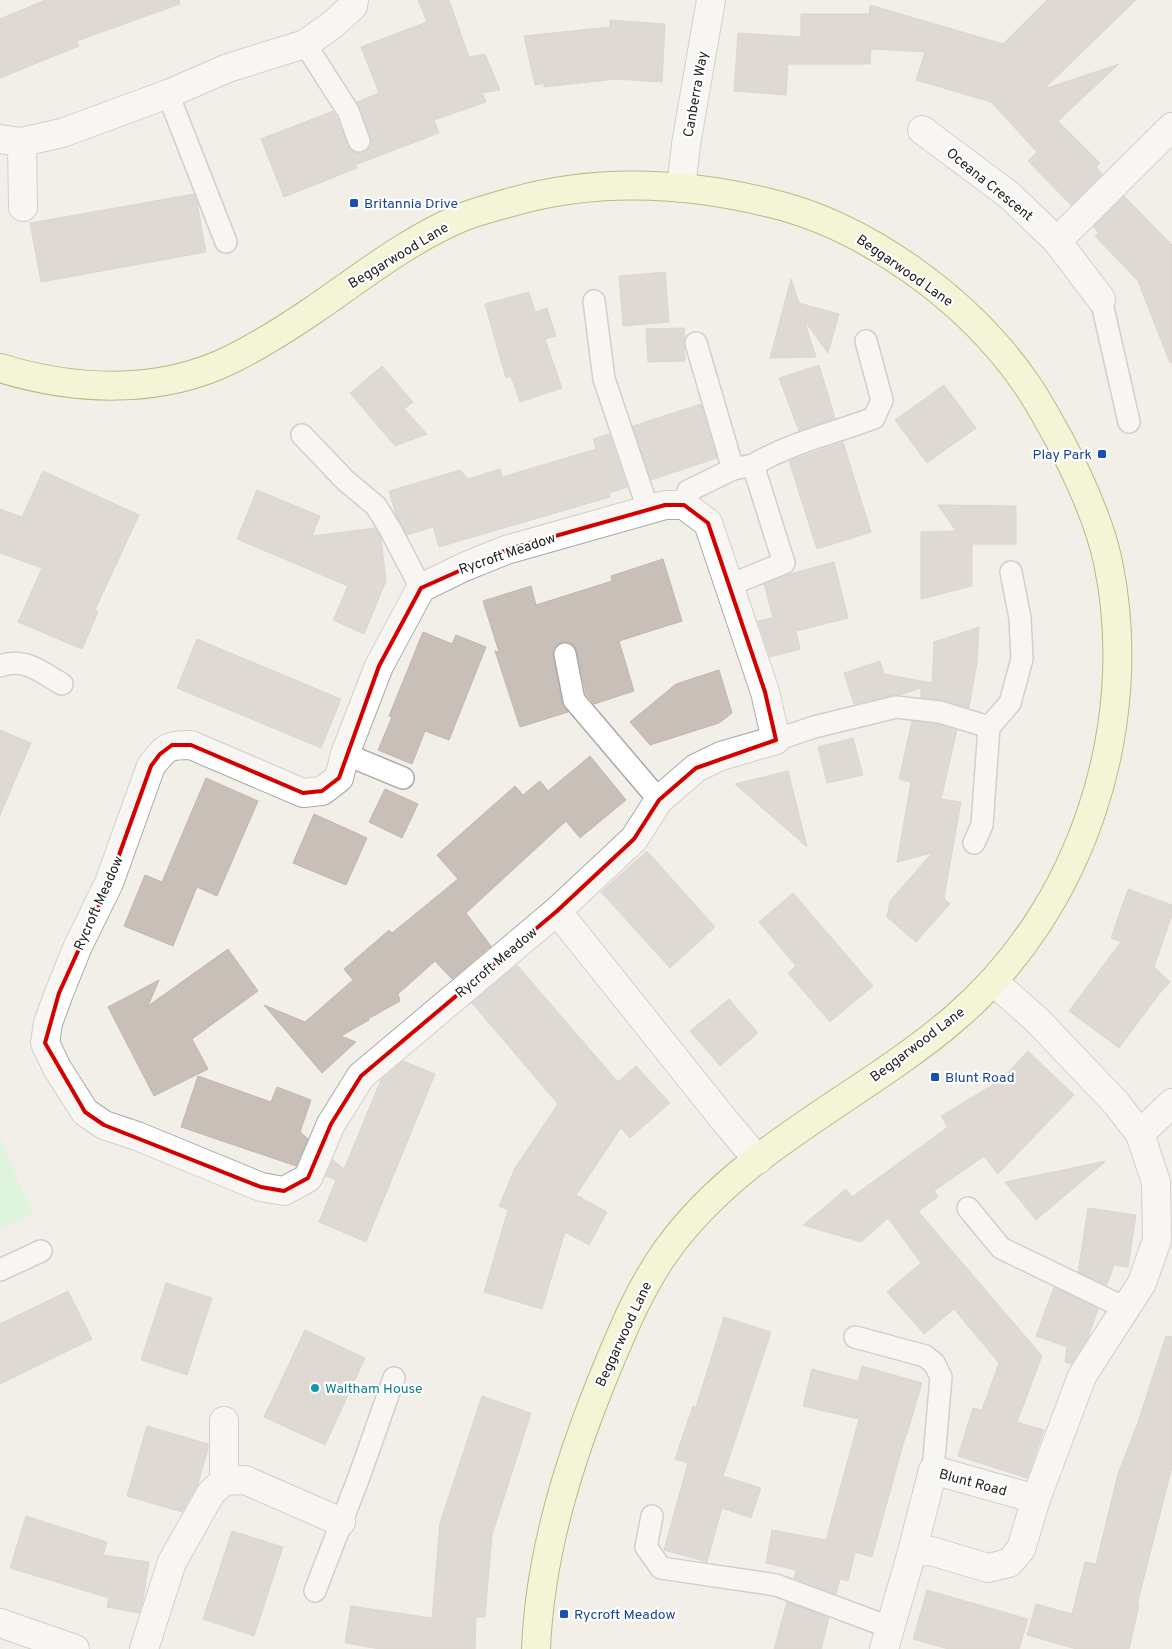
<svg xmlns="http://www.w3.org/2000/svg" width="1172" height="1649" font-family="Overpass,sans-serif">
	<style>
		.park { fill: #c8facc }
		.building { fill: #c7bfb8; stroke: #c4b6ab }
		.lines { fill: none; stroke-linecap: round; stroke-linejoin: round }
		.lane-casing { stroke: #a9a9a9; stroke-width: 24 }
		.street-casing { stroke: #a9a9a9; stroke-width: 30 }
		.secondary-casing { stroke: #707d05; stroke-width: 30 }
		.lane { stroke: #fff; stroke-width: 21 }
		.street { stroke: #fff; stroke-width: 28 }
		.secondary { stroke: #f7fabf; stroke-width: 28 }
		.marked { fill: none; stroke: #d40000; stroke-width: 4; stroke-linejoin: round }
		.transit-dot { fill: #1a4fb4; stroke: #fff; stroke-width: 2 }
		.culture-dot { fill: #0f9aa8; stroke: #fff; stroke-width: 2 }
		.labels { text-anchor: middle; stroke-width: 4.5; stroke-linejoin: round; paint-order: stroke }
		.street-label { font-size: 14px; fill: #222; stroke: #fff }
		.transit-label { font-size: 14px; fill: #164399; stroke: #fff; text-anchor: start }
		.culture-label { font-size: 14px; fill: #0d838f; stroke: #fff; text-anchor: start }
	</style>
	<rect width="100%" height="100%" fill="#f2efe9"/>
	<path class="park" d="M0,1138L33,1214L0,1229Z"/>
	<g class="building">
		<path d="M45,0H179L180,4L77,41L79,46L0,78V19Z"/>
		<path d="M418,0H449L469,57L485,54L500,90L482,93L486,102L434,120L439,133L355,165L357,168L284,197L261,139L333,111L351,150L357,153H364L368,149L371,144V137L357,102L379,93L361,47L427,22Z"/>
		<path d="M1047,0H1136L1044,89L1119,64L1058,121L1100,163L1096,167L1102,174L1071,205L1028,161L1037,152L991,102L916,80L925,52L871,49L870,64H788L786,95L734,91L738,33L801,37V14H869L870,5L1003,44Z"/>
		<path d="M610,20L665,24L662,82L617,79L544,87V83L535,85L524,36L610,27Z"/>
		<path d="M194,194L197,202L206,252L41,282L30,223Z"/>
		<path d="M1124,196L1172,245V362L1170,363L1138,281L1095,236L1099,233L1093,227Z"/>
		<path d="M665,272L669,322L623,326L619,276Z"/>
		<path d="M791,279L799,303L839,314L828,353L804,320L816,357L770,358Z"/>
		<path d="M529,292L535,312L547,308L556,336L545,339L562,388L520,402L511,376L506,378L485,304Z"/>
		<path d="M684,328L685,361L648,362L646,329Z"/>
		<path d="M819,365L835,418L799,431L779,378Z"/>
		<path d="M382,366L413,402L404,409L427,434L395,446L350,393Z"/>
		<path d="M944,385L976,428L927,463L895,420Z"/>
		<path d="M701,404L717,458L651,480L633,426Z"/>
		<path d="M609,434L627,487L609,493L610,497L439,547L433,527L407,535L396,515L389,491L460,470L468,479L500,469L502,477L596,449L593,439Z"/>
		<path d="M843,442L871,532L817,549L789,461Z"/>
		<path d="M43,471L139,515L95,610L98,612L82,649L18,622L42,568L0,553V509L22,517Z"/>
		<path d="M257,490L320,516L312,536L375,528L381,538L386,581L364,634L333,620L348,586L237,539Z"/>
		<path d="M938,505L1016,506V544H972V586L921,599V532L956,531Z"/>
		<path d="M663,559L682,621L619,641L634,691L594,704L586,694L577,652L575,646L569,642H562L556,645L553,650V656L562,702L568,712L520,727L495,651L499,652L483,601L531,586L536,605L612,581L611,576Z"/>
		<path d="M834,562L848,618L796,631L800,649L770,657L758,621L773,618L764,584L790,574Z"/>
		<path d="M979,627L977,662L969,708L943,700L921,697V688L899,695H893L854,704L844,673L880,661L884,674L932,683L934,642Z"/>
		<path d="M423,632L452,644L456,635L486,647L449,740L425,731L412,764L378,750L392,717L389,716Z"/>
		<path d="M197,639L341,699L321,748L177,688Z"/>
		<path d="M719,670L732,713L719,723L650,745L630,722L676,684Z"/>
		<path d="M912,721L937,724L957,730L941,799L961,802L944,898L950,904L916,942L887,917L890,901L932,853L897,862L911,782L899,779Z"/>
		<path d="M0,730L31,743L0,815Z"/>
		<path d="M853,738L863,775L827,783L818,747Z"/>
		<path d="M590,756L626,800L580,838L566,821L466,913L491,946L452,979L435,961L398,994L400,1001L368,1019L369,1020L341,1036L356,1042L322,1073L264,1005L305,1022L353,980L344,969L389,930L392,933L458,879L437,855L515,786L523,795L540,781L548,791Z"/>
		<path d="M788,771L807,847L735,784Z"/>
		<path d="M206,778L258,801L217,896L197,887L173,946L124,926L145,875L162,882Z"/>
		<path d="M385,789L418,804L402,838L369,822Z"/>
		<path d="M314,814L367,838L346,885L293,863Z"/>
		<path d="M647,851L715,927L670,968L601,892Z"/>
		<path d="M1128,889L1172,905V915L1154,967L1170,982L1159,994L1119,1048L1069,1011L1121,942L1111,938Z"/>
		<path d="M793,893L873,986L830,1022L788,973L796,966L759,922Z"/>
		<path d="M228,949L258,991L192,1039L208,1069L154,1096L108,1007L159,980L148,1006Z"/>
		<path d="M517,965L618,1082L636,1066L670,1103L630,1138L621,1128L576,1195L607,1212L589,1245L565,1232L542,1309L484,1292L508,1210L499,1206L515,1168L558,1104L472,1003Z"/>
		<path d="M729,999L758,1033L720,1066L690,1031Z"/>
		<path d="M1028,1051L1074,1095L998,1174L984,1156L934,1191L938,1197L918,1211L1042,1356L1017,1422L1044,1430L1027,1478L958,1456L973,1408L982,1410L999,1363L954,1309L924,1334L887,1292L921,1263L888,1218L861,1242L803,1225L846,1189L852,1197L948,1127L941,1116L1001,1080Z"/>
		<path d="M403,1061L435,1074L366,1242L319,1222L336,1180L326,1176L333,1160L344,1169L381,1080Z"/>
		<path d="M198,1076L271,1102L277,1087L311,1100L300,1132L308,1139L296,1166L181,1127Z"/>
		<path d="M1106,1161L1036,1220L1005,1182Z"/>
		<path d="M1088,1208L1136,1215L1128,1267L1114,1265L1107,1285L1078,1272Z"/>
		<path d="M166,1283L212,1298L187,1375L141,1360Z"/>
		<path d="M1054,1287L1098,1309L1088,1338L1071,1364L1065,1362L1067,1347L1036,1336Z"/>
		<path d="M68,1291L92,1339L0,1384V1324Z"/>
		<path d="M724,1317L771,1332L723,1476L761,1488L751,1518L722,1508L707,1562L664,1550L688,1463L675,1459L693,1406L696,1407Z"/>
		<path d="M305,1330L365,1358L325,1445L264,1417Z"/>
		<path d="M1166,1336L1172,1337V1467L1137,1605H1139L1129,1649H1076L1027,1635L1036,1604L1072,1614L1085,1562L1096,1564L1118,1474L1138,1422Z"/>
		<path d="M862,1366L922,1383L907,1434H906L872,1557L855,1552L848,1581L840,1579L836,1594L794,1578L796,1570L766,1563L772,1530L826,1540L859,1419L803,1406L812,1369L858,1381Z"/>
		<path d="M482,1396L531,1413L492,1535L485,1617H476L475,1649H380L345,1643L351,1606L432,1618L440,1523Z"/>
		<path d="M147,1426L208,1444V1449L198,1484L182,1512L127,1496Z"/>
		<path d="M26,1516L107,1542L103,1555L149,1562L143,1600L139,1613L107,1607L109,1598L10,1568Z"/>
		<path d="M232,1531L283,1547L254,1636L203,1619Z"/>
		<path d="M927,1590L1028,1619L1019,1649H948L913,1639Z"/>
		<path d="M787,1602L829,1618L821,1649H774Z"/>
	</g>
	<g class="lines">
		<g class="lane-casing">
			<g id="lane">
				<path d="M305,44L348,111L359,141"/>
				<path d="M168,94L226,242"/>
				<path d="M1101,299L1129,422"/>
				<path d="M594,301L604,379L648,509"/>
				<path d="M696,343L733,469"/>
				<path d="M302,435L345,480L376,506L390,529L421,588"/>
				<path d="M753,465C790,443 834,433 874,418L882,400L866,341"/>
				<path d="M684,505L688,491L733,469L753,465L784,563L730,585"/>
				<path d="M565,654L574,700L659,800"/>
				<path d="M0,666C25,657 41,672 62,684"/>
				<path d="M776,740L814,727L896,707L940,712L989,727"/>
				<path d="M345,754L403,778"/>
				<path d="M974,843L982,825L989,727L1010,703L1022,659L1020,618L1011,572"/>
				<path d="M968,1208L1001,1248L1125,1308"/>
				<path d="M0,1270L41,1251"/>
				<path d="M855,1337L925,1356L934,1363L941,1377L933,1470"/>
				<path d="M652,1516L646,1547L661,1568L776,1585L889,1627"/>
				<path d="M315,1591L359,1477L394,1378"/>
			</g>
		</g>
		<g class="street-casing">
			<g id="street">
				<path d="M922,130L1009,195L1057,241L1101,299"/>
				<path d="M0,139L22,142L62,133L168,94L228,68L305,44L332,25L353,6L354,0"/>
				<path d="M22,142L23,207"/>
				<path d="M681,188L686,144L711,0"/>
				<path d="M1057,241L1172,127"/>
				<path d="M665,505H684L708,523L765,692L776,740L721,756L696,768L659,800L634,839L557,911L361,1076L331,1124L308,1178L284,1191L261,1187L137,1136L104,1125L85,1112L57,1068L45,1043L48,1023L59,993L78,946L109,883L151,766C166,747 167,745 191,745L303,793L322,791L339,778L345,754L379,666L421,588L464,567L506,550Z"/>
				<path d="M557,911L725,1121L758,1160"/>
				<path d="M1140,1134L1172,1103"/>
				<path d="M224,1421V1481"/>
				<path d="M912,1552L933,1470L1036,1499"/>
				<path d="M0,1623L75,1649"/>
				<path d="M144,1649L172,1562L211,1493L224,1481L245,1480L341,1522"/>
				<path d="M884,1649L912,1552L931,1551L988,1568L1009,1563L1021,1549L1036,1499L1082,1376L1142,1283L1157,1240L1156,1182L1140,1134L1116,1103L1038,1021L993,981"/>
			</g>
		</g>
		<g class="secondary-casing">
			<path id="secondary" d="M0,368C75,391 160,395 232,359C260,345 287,328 312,311C359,279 405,242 458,219C474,212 491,208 508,203C593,178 684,182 770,203C867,226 968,300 1025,382C1038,400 1048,420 1059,439C1079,477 1099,520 1108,562C1142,726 1082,909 955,1018C862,1098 740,1148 667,1250C641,1286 624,1327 607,1368C570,1457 540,1552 536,1649"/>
		</g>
		<use href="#lane" class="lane"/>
		<use href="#street" class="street"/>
		<use href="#secondary" class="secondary"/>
	</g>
	<path d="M0 0H1172V1649H0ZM665,505H684L708,523L765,692L776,740L696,768L659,800L634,839L557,911L361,1076L331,1124L308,1178L284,1191L261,1187L104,1125L85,1112L45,1043L59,993L109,883L151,766L160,754L172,745H191L303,793L322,791L339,778L379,666L421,588L506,550Z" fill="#f2efe9" fill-opacity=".55" fill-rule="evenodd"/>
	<path class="marked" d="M665,505H684L708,523L765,692L776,740L696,768L659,800L634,839L557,911L361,1076L331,1124L308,1178L284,1191L261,1187L104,1125L85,1112L45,1043L59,993L109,883L151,766L160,754L172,745H191L303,793L322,791L339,778L379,666L421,588L506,550Z"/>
	<g class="transit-dot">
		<rect x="349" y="198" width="10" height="10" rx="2.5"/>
		<rect x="1097" y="449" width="10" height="10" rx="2.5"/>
		<rect x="930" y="1072" width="10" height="10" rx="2.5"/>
		<rect x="559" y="1609" width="10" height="10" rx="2.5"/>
	</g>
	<circle class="culture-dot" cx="315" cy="1388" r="5"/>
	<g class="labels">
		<g class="street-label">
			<text transform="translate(695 94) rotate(-80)" y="5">Canberra Way</text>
			<text transform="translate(990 184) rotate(39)" y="5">Oceana Crescent</text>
			<text transform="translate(398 255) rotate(-31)" y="5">Beggarwood Lane</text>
			<text transform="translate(905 270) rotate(35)" y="5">Beggarwood Lane</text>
			<text transform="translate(507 553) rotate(-19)" y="5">Rycroft Meadow</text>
			<text transform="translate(98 903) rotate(-66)" y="5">Rycroft Meadow</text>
			<text transform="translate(496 962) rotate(-40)" y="5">Rycroft Meadow</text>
			<text transform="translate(917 1044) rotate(-37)" y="5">Beggarwood Lane</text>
			<text transform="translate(623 1334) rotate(-65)" y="5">Beggarwood Lane</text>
			<text transform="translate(973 1482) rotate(15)" y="5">Blunt Road</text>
		</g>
		<g class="transit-label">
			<text x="364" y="208">Britannia Drive</text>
			<text x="1092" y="459" text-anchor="end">Play Park</text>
			<text x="945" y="1082">Blunt Road</text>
			<text x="574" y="1619">Rycroft Meadow</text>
		</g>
		<g class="culture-label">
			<text x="325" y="1393">Waltham House</text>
		</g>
	</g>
</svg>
